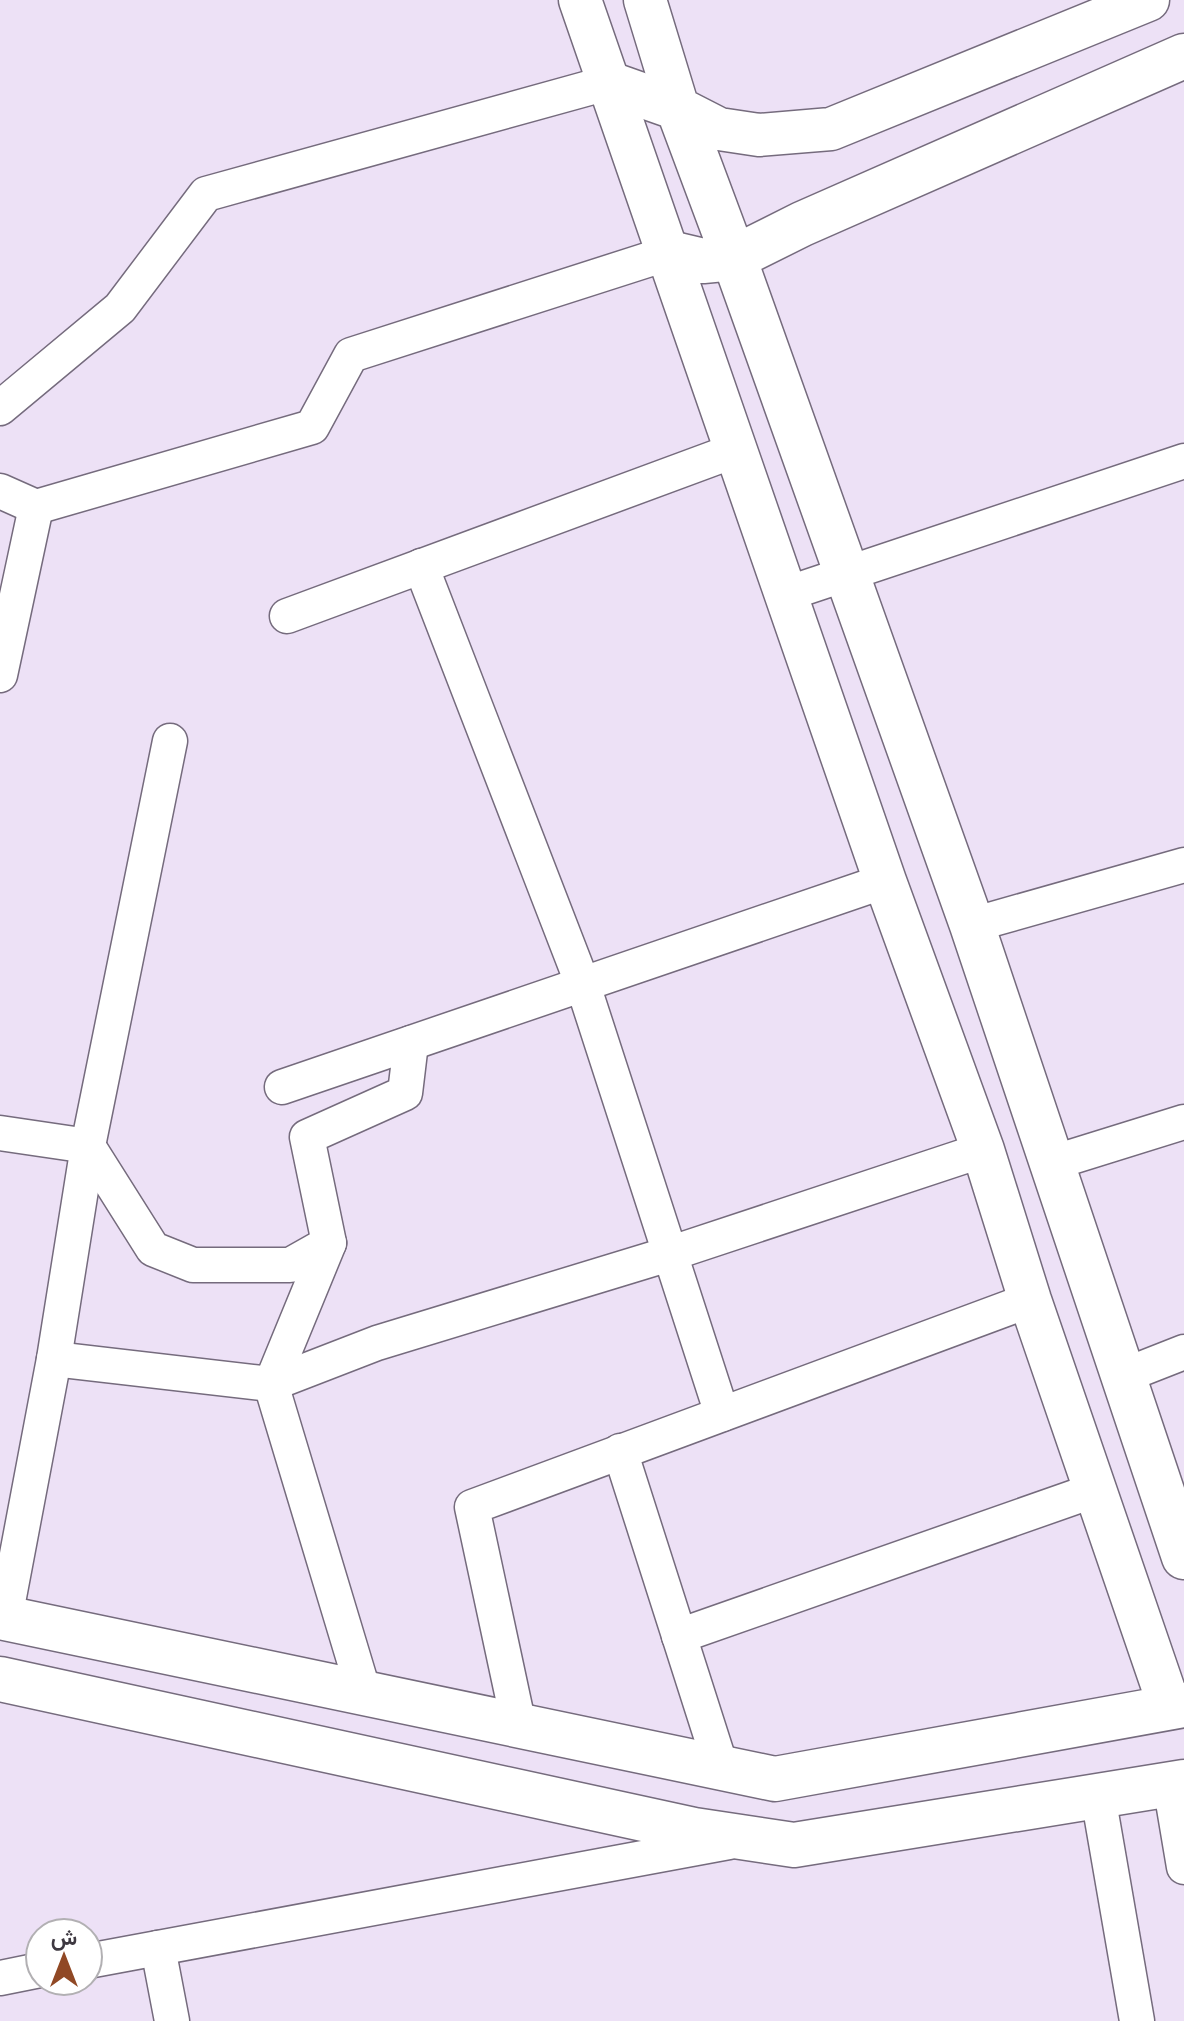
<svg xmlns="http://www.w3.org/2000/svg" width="1184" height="2021" font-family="'Libre Baskerville',Vazirmatn,serif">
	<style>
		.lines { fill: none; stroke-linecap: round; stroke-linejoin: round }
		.minor-casing { stroke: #756b7d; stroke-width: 37 }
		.tertiary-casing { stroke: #756b7d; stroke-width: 45 }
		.secondary-casing { stroke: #756b7d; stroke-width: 47 }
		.minor { stroke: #fff; stroke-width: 34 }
		.tertiary { stroke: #fff; stroke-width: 42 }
		.secondary { stroke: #fff; stroke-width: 44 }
	</style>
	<rect width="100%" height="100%" fill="#ede1f6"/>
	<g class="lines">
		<g class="minor-casing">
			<g id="minor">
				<path d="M0,408L120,308L206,194L607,83"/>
				<path d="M0,491L36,507L312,427L351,355L669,253"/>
				<path d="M421,566L583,985L722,1414"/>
				<path d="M786,594L1184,461"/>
				<path d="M287,616L736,450"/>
				<path d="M0,675L36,507"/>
				<path d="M972,925L1184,865"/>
				<path d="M282,1087L885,881"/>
				<path d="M0,1133L88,1146L153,1249L193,1265H290L329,1243"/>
				<path d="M1052,1163L1184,1122"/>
				<path d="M54,1359L271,1384L377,1343L669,1254L983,1150"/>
				<path d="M1123,1376L1184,1352"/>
				<path d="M620,1451L721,1767"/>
				<path d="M5,1618L54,1359L88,1146L170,741"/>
				<path d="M679,1636L1095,1490"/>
				<path d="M364,1693L271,1384L329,1243L307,1137L405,1093L411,1043"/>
				<path d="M519,1726L472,1507L1030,1300"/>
				<path d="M1170,1784L1184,1867"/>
				<path d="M1098,1796L1137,2021"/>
				<path d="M158,1948L172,2021"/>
				<path d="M88,1961L729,1842"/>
				<path d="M0,1978L40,1970"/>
			</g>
		</g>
		<g class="tertiary-casing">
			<g id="tertiary">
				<path d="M580,0L885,881L983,1150L1030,1300L1170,1708"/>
				<path d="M645,0L678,108L719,129L759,135L831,129L1148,0"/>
			</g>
		</g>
		<g class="secondary-casing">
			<g id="secondary">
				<path d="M1184,56L802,224L734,258L972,925L1184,1557"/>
				<path d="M607,83L678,108L734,258L703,261L669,253"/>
				<path d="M0,1617L775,1779L1184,1705"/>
				<path d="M0,1679L694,1830L794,1845L1184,1782"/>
			</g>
		</g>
		<use href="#minor" class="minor"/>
		<use href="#tertiary" class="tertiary"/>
		<use href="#secondary" class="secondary"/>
	</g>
	<g transform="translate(64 1957)"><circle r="38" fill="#ffffff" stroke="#b2b0b3" stroke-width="2"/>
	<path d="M0-6L14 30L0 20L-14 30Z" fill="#904825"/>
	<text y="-12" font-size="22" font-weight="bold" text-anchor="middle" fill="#3e3941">ش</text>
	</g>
</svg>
